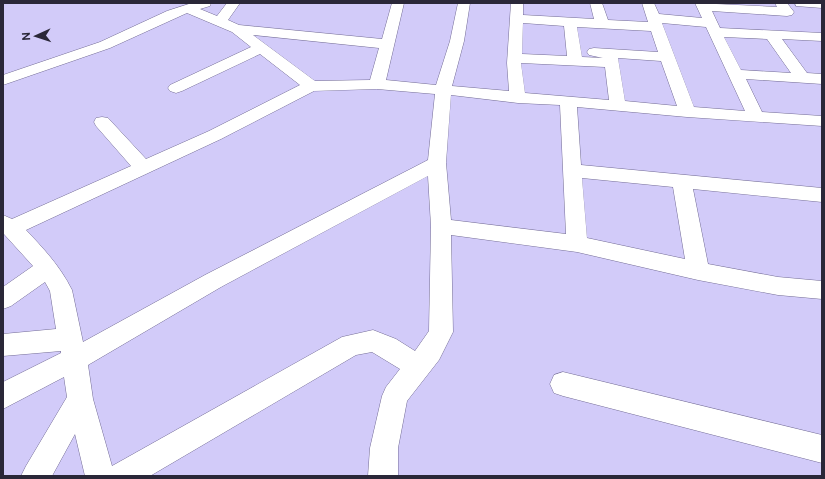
<svg xmlns="http://www.w3.org/2000/svg" width="825" height="479" font-family="'Public Sans',sans-serif">
	<style>
		.lines { fill: none; stroke-linecap: round; stroke-linejoin: round }
		.minor-casing { stroke: #746d96; stroke-width: 1 }
		.minor { fill: #fff; fill-rule: evenodd }
	</style>
	<rect width="100%" height="100%" fill="#d2cbf9"/>
	<g class="lines">
		<g class="minor-casing">
			<g id="minor">
				<path d="M192,3H211L210,6L200,9L217,16L227,3H240L228,20L239,25L382,39L392,3H404L386,80L436,85L450,41L458,3H470L464,41L452,86L509,91L507,63L511,3H523V15L594,19L590,3H602L608,20L648,22L642,3H654L659,14L702,18L695,3L777,7L775,3H787L794,12L792,15L787,16L712,11L720,28L822,33V41L782,39L807,73L822,74V84L746,79L762,112L822,116V126L687,117L577,107L581,165L822,188V202L693,189L708,264L778,277L822,281V299L778,295L698,280L577,252L451,235L453,332L439,360L407,401L398,448V476H368L370,448L382,396L386,387L400,369L372,352L356,355L150,476H85L75,434L52,476H21L26,466L67,397L64,377L3,409V382L61,353V351L3,356V334L56,329L50,291L45,282L11,306L3,309V287L33,266L3,233V215L12,219L131,166L96,126L94,122L96,118L102,117L108,118L146,159L209,131L300,85L260,54L182,91L176,93L170,91L168,88L170,85L251,47L232,32L187,13L110,48L3,85V75L100,42L167,11ZM523,23L564,26L567,56L522,54ZM662,23L706,27L745,111L694,107ZM577,27L651,31L658,52L594,48L589,49L587,52L589,55L603,58L582,57ZM253,35L379,48L370,80L315,81ZM724,37L767,39L791,73L741,70ZM618,58L661,61L677,106L625,101ZM521,63L605,67L609,100L525,93ZM377,89L435,94L428,160L205,275L83,342L72,290C60,266 44,249 26,230L221,139L314,91ZM451,95L518,103L560,105L566,234L451,220L446,163ZM428,176L431,226L429,331L415,351L396,339L373,330L342,337L112,466L93,399L88,365L221,287ZM582,178L673,187L685,259L587,238Z"/>
				<path d="M795,3H822V8L796,6Z"/>
				<path d="M563,372L822,435V463L563,396L554,393L550,384L554,375Z"/>
			</g>
		</g>
		<use href="#minor" class="minor"/>
	</g>
	<rect width="825" height="479" fill="none" stroke="#2a2738" stroke-width="8"/>
	<g transform="translate(36 36) rotate(267)" stroke="#d2cbf9" stroke-width="3" paint-order="stroke">
	<path d="M0-3L7 15L0 10L-7 15Z" fill="#2a2738"/>
	<text y="-6" font-size="11" font-weight="bold" text-anchor="middle" fill="#2a2738">N</text>
	</g>
</svg>
